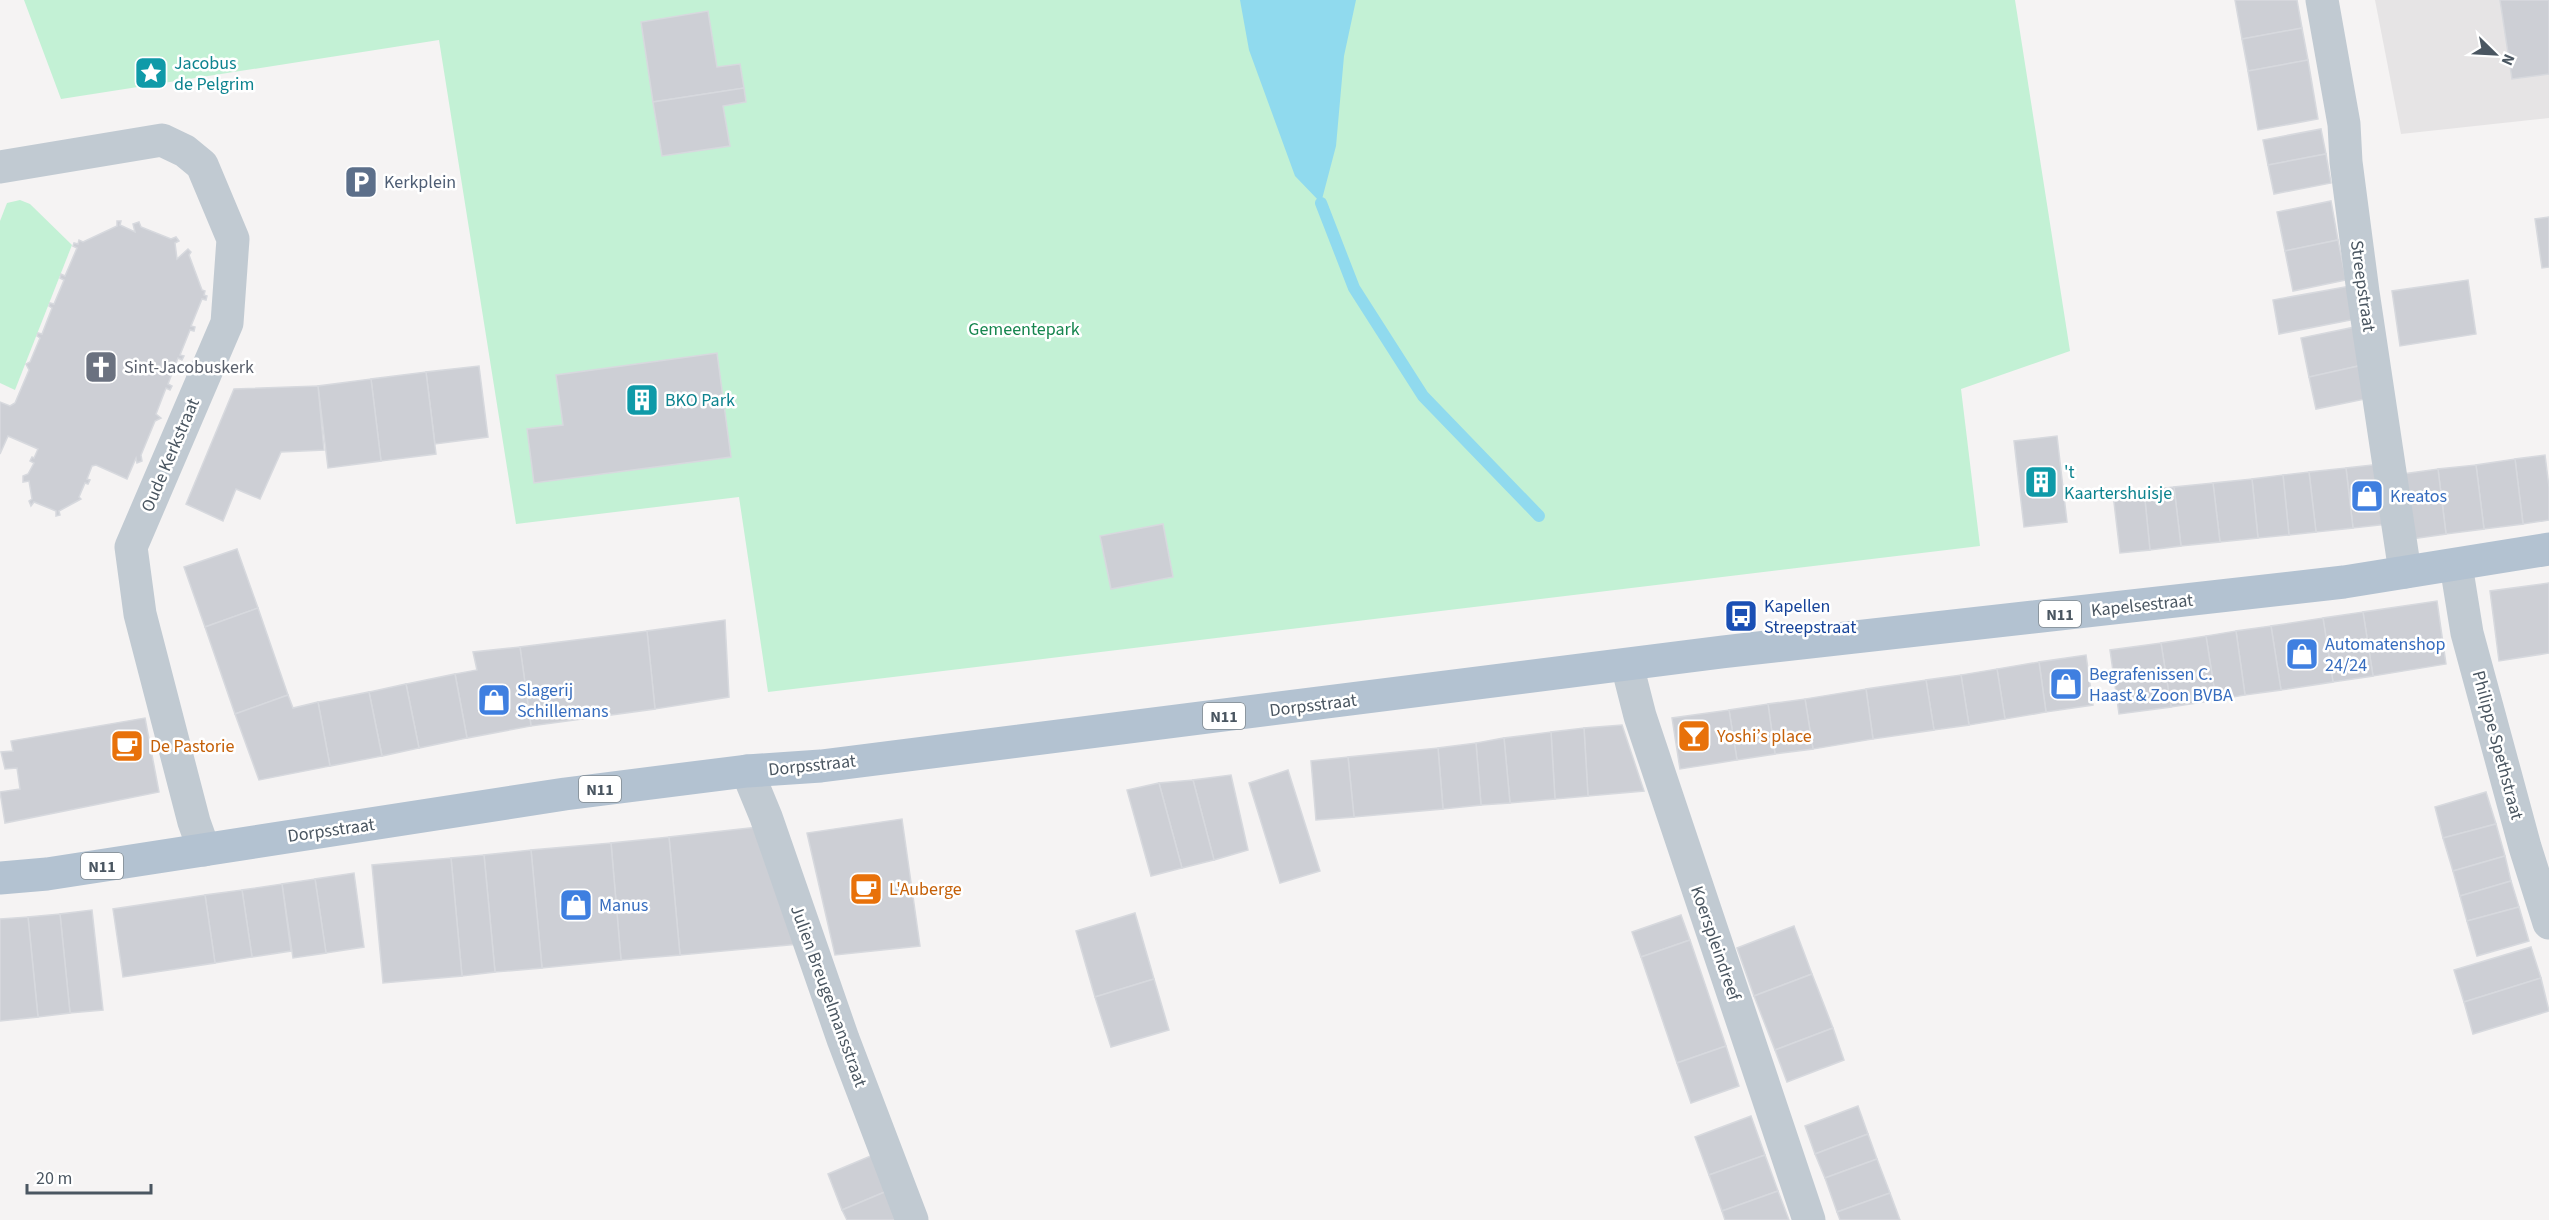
<svg xmlns="http://www.w3.org/2000/svg" width="2549" height="1220" font-family="'Source Sans 3',sans-serif">
	<style>
		.education { fill: #e6e4e5 }
		.green { fill: #c3f1d5 }
		.water { fill: #90daee }
		.lines { fill: none; stroke-linecap: round; stroke-linejoin: round }
		.stream { stroke: #90daee; stroke-width: 12 }
		.building { fill: #cdcfd5; stroke: #d7d9de; stroke-width: 1.5 }
		.minor { stroke: #c1cad2; stroke-width: 33 }
		.major { stroke: #b3c2d1; stroke-width: 33 }
		.labels { text-anchor: middle; stroke-width: 5; stroke-linejoin: round; paint-order: stroke }
		.shield { fill: #fff; stroke: #808990; stroke-width: 1.5 }
		.shield-label { font-size: 16px; font-weight: bold; fill: #4a5661 }
		.culture-label { font-size: 18px; fill: #0d838f; stroke: #fff; text-anchor: start }
		.service-label { font-size: 18px; fill: #4e5e75; stroke: #fff; text-anchor: start }
		.street-label { font-size: 18px; fill: #4a5661; stroke: #fff }
		.park-label { font-size: 18px; fill: #17864f; stroke: #fff }
		.worship-label { font-size: 18px; fill: #5b616d; stroke: #fff; text-anchor: start }
		.shop-label { font-size: 18px; fill: #366cbe; stroke: #fff; text-anchor: start }
		.transit-label { font-size: 18px; fill: #164399; stroke: #fff; text-anchor: start }
		.food-label { font-size: 18px; fill: #c56008; stroke: #fff; text-anchor: start }
	</style>
	<rect width="100%" height="100%" fill="#f5f3f3"/>
	<path class="education" d="M2375,0H2549V118L2401,134Z"/>
	<g class="green">
		<path d="M24,0H2015L2070,351L1961,389L1980,546L768,692L739,497L516,524L439,40L61,99Z"/>
		<path d="M20,200L30,204L72,245L15,390L0,383V221L7,203Z"/>
	</g>
	<path class="water" d="M1240,0H1356L1344,56L1336,146L1321,203L1295,176L1249,50Z"/>
	<g class="lines">
		<path class="stream" d="M1321,203L1354,288L1423,396L1539,516"/>
	</g>
	<g class="building">
		<path d="M2235,0H2297L2302,28L2242,39Z"/>
		<path d="M2500,0H2549V74L2512,79Z"/>
		<path d="M708,11L717,67L740,64L744,88L653,102L641,22Z"/>
		<path d="M2302,28L2308,60L2248,71L2242,39Z"/>
		<path d="M2308,60L2318,119L2258,130L2248,71Z"/>
		<path d="M744,88L746,102L723,106L730,146L662,156L653,102Z"/>
		<path d="M2321,129L2326,154L2268,165L2263,140Z"/>
		<path d="M2326,154L2331,183L2274,194L2268,165Z"/>
		<path d="M2331,201L2338,240L2285,251L2277,212Z"/>
		<path d="M2549,217V267L2542,268L2535,219Z"/>
		<path d="M117,221H121L120,225L135,232L133,224L139,222L141,227L171,239L176,237L179,241L175,243L177,259L188,249L191,252L189,255L202,290L205,291L204,295L207,296L206,300L202,299L191,326L195,327L194,331L190,330L180,355L184,356L182,360L178,358L168,384L172,386L170,390L166,388L156,414L161,418L155,421L141,455L142,461L137,463L136,458L127,479L96,465L92,466L87,479L90,480L88,484L85,483L79,497L81,499L59,511L60,515L56,516V511L34,502L31,506L29,501L32,499L29,481L23,482V476L28,474L34,463L30,461L32,457L34,458L38,449L8,436L0,454V402L10,406L15,403L29,370L26,364L30,362L40,338L37,336L38,333L42,334L52,308L49,306L50,303L54,304L64,280L60,278L61,274L65,276L77,248L73,246L74,243L78,244L79,240L83,242L117,226Z"/>
		<path d="M2338,240L2346,280L2293,291L2285,251Z"/>
		<path d="M2468,280L2476,334L2400,346L2392,291Z"/>
		<path d="M2350,286L2356,319L2279,334L2273,300Z"/>
		<path d="M2355,327L2363,365L2309,377L2301,338Z"/>
		<path d="M717,353L731,457L534,483L527,429L563,425L556,375Z"/>
		<path d="M2363,365L2370,398L2316,409L2309,377Z"/>
		<path d="M479,366L488,437L435,444L426,372Z"/>
		<path d="M426,372L436,454L381,461L371,379Z"/>
		<path d="M371,379L381,461L328,468L318,386Z"/>
		<path d="M318,386L324,450L281,452L260,499L236,489L223,521L186,504L234,389Z"/>
		<path d="M2057,436L2067,522L2024,527L2014,441Z"/>
		<path d="M2545,455L2549,487V520L2523,524L2515,459Z"/>
		<path d="M2515,459L2523,524L2484,529L2476,465Z"/>
		<path d="M2381,464L2388,524L2353,528L2346,468Z"/>
		<path d="M2476,465L2484,529L2446,534L2438,469Z"/>
		<path d="M2346,468L2353,528L2316,532L2309,472Z"/>
		<path d="M2438,469L2446,534L2412,539L2403,474Z"/>
		<path d="M2309,472L2316,532L2289,535L2283,475Z"/>
		<path d="M2283,475L2289,535L2258,538L2252,479Z"/>
		<path d="M2252,479L2258,538L2220,542L2213,483Z"/>
		<path d="M2213,483L2220,542L2181,546L2174,487Z"/>
		<path d="M2174,487L2181,546L2150,550L2144,490Z"/>
		<path d="M2144,490L2150,550L2120,553L2113,494Z"/>
		<path d="M1163,524L1173,577L1111,589L1100,536Z"/>
		<path d="M237,549L258,608L205,627L184,567Z"/>
		<path d="M2549,583V653L2499,661L2490,591Z"/>
		<path d="M2437,601L2446,664L2373,676L2363,612Z"/>
		<path d="M258,608L288,695L235,714L205,627Z"/>
		<path d="M2363,612L2373,676L2333,682L2323,618Z"/>
		<path d="M2323,618L2333,682L2281,690L2271,626Z"/>
		<path d="M725,620L729,697L655,709L647,631Z"/>
		<path d="M2271,626L2281,690L2245,695L2236,631Z"/>
		<path d="M647,631L655,709L531,726L520,647Z"/>
		<path d="M2236,631L2245,695L2216,700L2206,636Z"/>
		<path d="M2206,636L2216,700L2171,707L2161,643Z"/>
		<path d="M2161,643L2171,707L2119,714L2110,650Z"/>
		<path d="M520,647L531,726L467,738L455,674L477,670L473,652Z"/>
		<path d="M2086,655L2093,705L2046,712L2039,662Z"/>
		<path d="M2039,662L2046,712L2005,719L1997,669Z"/>
		<path d="M1997,669L2005,719L1969,725L1961,675Z"/>
		<path d="M455,674L467,738L419,748L406,684Z"/>
		<path d="M1961,675L1969,725L1934,730L1926,680Z"/>
		<path d="M1926,680L1934,730L1873,739L1866,689Z"/>
		<path d="M406,684L419,748L382,756L369,692Z"/>
		<path d="M1866,689L1873,739L1813,749L1805,699Z"/>
		<path d="M369,692L382,756L330,766L318,702Z"/>
		<path d="M288,695L293,708L318,702L330,766L259,780L235,714Z"/>
		<path d="M1805,699L1813,749L1775,754L1768,704Z"/>
		<path d="M1768,704L1775,754L1737,760L1729,710Z"/>
		<path d="M1729,710L1737,760L1680,769L1672,718Z"/>
		<path d="M145,718L159,792L5,823L0,792L20,789L17,768L5,769L1,752L13,751L11,741Z"/>
		<path d="M1622,725L1644,791L1588,796L1584,728Z"/>
		<path d="M1584,728L1588,796L1555,799L1551,732Z"/>
		<path d="M1551,732L1555,799L1510,803L1504,738Z"/>
		<path d="M1504,738L1510,803L1481,805L1476,743Z"/>
		<path d="M1476,743L1481,805L1443,809L1438,748Z"/>
		<path d="M1438,748L1443,809L1354,817L1348,757Z"/>
		<path d="M1348,757L1354,817L1316,820L1311,761Z"/>
		<path d="M1288,770L1320,871L1280,883L1249,783Z"/>
		<path d="M1231,775L1248,850L1214,860L1193,780Z"/>
		<path d="M1193,780L1214,860L1182,868L1159,783Z"/>
		<path d="M1159,783L1182,868L1151,876L1127,790Z"/>
		<path d="M2486,792L2496,824L2443,838L2435,807Z"/>
		<path d="M902,819L920,946L835,955L807,833Z"/>
		<path d="M2496,824L2505,856L2453,871L2443,838Z"/>
		<path d="M758,827L799,944L680,955L669,837Z"/>
		<path d="M669,837L680,955L621,960L611,843Z"/>
		<path d="M611,843L621,960L542,968L531,850Z"/>
		<path d="M531,850L542,968L495,972L484,855Z"/>
		<path d="M484,855L495,972L462,976L451,858Z"/>
		<path d="M2505,856L2511,881L2460,896L2453,871Z"/>
		<path d="M451,858L462,976L383,983L372,865Z"/>
		<path d="M354,873L364,947L326,953L315,879Z"/>
		<path d="M315,879L326,953L293,958L282,884Z"/>
		<path d="M2511,881L2519,907L2467,921L2460,896Z"/>
		<path d="M282,884L291,951L252,957L242,890Z"/>
		<path d="M242,890L252,957L215,963L205,895Z"/>
		<path d="M205,895L215,963L123,977L113,909Z"/>
		<path d="M2519,907L2529,941L2477,956L2467,921Z"/>
		<path d="M92,910L103,1010L70,1013L60,914Z"/>
		<path d="M1135,913L1154,979L1095,997L1076,931Z"/>
		<path d="M60,914L70,1013L38,1017L28,917Z"/>
		<path d="M1681,915L1690,940L1641,957L1632,932Z"/>
		<path d="M28,917L38,1017L0,1021V919Z"/>
		<path d="M1794,926L1812,974L1754,996L1737,948Z"/>
		<path d="M1690,940L1726,1046L1677,1063L1641,957Z"/>
		<path d="M2531,947L2541,978L2464,1002L2454,970Z"/>
		<path d="M1812,974L1833,1028L1775,1050L1754,996Z"/>
		<path d="M2541,978L2549,1011L2473,1034L2464,1002Z"/>
		<path d="M1154,979L1169,1030L1111,1047L1095,997Z"/>
		<path d="M1833,1028L1844,1060L1787,1082L1775,1050Z"/>
		<path d="M1726,1046L1739,1086L1691,1103L1677,1063Z"/>
		<path d="M1858,1106L1868,1134L1815,1154L1805,1126Z"/>
		<path d="M1751,1116L1765,1155L1709,1175L1695,1137Z"/>
		<path d="M1868,1134L1877,1159L1825,1178L1815,1154Z"/>
		<path d="M873,1155L887,1191L842,1210L828,1174Z"/>
		<path d="M1765,1155L1778,1191L1722,1211L1709,1175Z"/>
		<path d="M1877,1159L1890,1193L1837,1212L1825,1178Z"/>
		<path d="M887,1191L899,1220H847L842,1210Z"/>
		<path d="M1778,1191L1789,1220H1725L1722,1211Z"/>
		<path d="M1890,1193L1900,1220H1840L1837,1212Z"/>
	</g>
	<g class="lines">
		<g class="minor">
			<path d="M2322,0L2344,124L2346,162L2363,292L2405,572"/>
			<path d="M0,167L162,140L185,151L202,165L233,239L227,323L131,547L140,614L194,822L204,850"/>
			<path d="M2456,565L2467,633L2525,847L2549,923"/>
			<path d="M1627,665L1640,716L1809,1220"/>
			<path d="M747,771L766,817L843,1039L912,1220"/>
		</g>
		<path class="major" d="M0,878L47,874L565,794L747,771L821,766L1722,652L2344,582L2549,549"/>
	</g>
	<defs>
		<g id="sight-square" transform="scale(1.725)"><rect x="-9" y="-9" width="18" height="18" rx="4" fill="#0f9aa8" stroke="#fff"/><path d="M0-6L1.8-2.2L6-1.7L2.9 1.2L3.7 5.4L0 3.3L-3.7 5.4L-2.9 1.2L-6-1.7L-1.8-2.2Z" fill="#fff"/></g>
		<g id="parking-square" transform="scale(1.725)"><rect x="-9" y="-9" width="18" height="18" rx="4" fill="#5c6f8a" stroke="#fff"/><path d="M-3.5-5.5H1a3.5 3.5 0 0 1 0 7H-1V5.5H-3.5ZM-1-3.4V-.6H.8a1.4 1.4 0 0 0 0-2.8Z" fill="#fff"/></g>
		<g id="church-square" transform="scale(1.725)"><rect x="-9" y="-9" width="18" height="18" rx="4" fill="#6b7280" stroke="#fff"/><path d="M-1.2-6h2.4v3.5h3.3v2.4h-3.3V6h-2.4V-.1h-3.3v-2.4h3.3Z" fill="#fff"/></g>
		<g id="building-square" transform="scale(1.725)"><rect x="-9" y="-9" width="18" height="18" rx="4" fill="#0f9aa8" stroke="#fff"/><path d="M-4-6H4V6H1V3H-1V6H-4ZM-2.5-4.3h1.7v1.8h-1.7ZM.8-4.3h1.7v1.8H.8ZM-2.5-1h1.7V.8h-1.7ZM.8-1h1.7V.8H.8Z" fill="#fff"/></g>
		<g id="shop-square" transform="scale(1.725)"><rect x="-9" y="-9" width="18" height="18" rx="4" fill="#3f7fe0" stroke="#fff"/><path d="M-5-2.5h2.3a2.7 3.5 0 0 1 5.4 0H5L5.5 6h-11ZM-1.5-2.5h3a1.5 2.3 0 0 0-3 0Z" fill="#fff"/></g>
		<g id="bus-square" transform="scale(1.725)"><rect x="-9" y="-9" width="18" height="18" rx="4" fill="#1a4fb4" stroke="#fff"/><path d="M-5-6H5V4H4V6H2V4H-2V6H-4V4H-5ZM-3.5-4V0h7V-4ZM-3.5 1.2v1.5H-2V1.2ZM2 1.2v1.5H3.5V1.2Z" fill="#fff"/></g>
		<g id="bar-square" transform="scale(1.725)"><rect x="-9" y="-9" width="18" height="18" rx="4" fill="#e8710a" stroke="#fff"/><path d="M-6-5H6L.8 .8V4.5H3.5V6h-7V4.5H-.8V.8Z" fill="#fff"/></g>
		<g id="cafe-square" transform="scale(1.725)"><rect x="-9" y="-9" width="18" height="18" rx="4" fill="#e8710a" stroke="#fff"/><path d="M-5.5-4.5H6V0H3Q3 3.5 0 3.5H-2.5Q-5.5 3.5-5.5 0ZM3-3.2v2h1.7v-2ZM-6 4.5H4V6H-6Z" fill="#fff"/></g>
	</defs>
	<g fill-rule="evenodd">
		<use href="#sight-square" x="151" y="73"/>
		<use href="#parking-square" x="361" y="182"/>
		<use href="#church-square" x="101" y="367"/>
		<use href="#building-square" x="642" y="400"/>
		<use href="#building-square" x="2041" y="482"/>
		<use href="#shop-square" x="2367" y="496"/>
		<use href="#bus-square" x="1741" y="616"/>
		<use href="#shop-square" x="2302" y="654"/>
		<use href="#shop-square" x="2066" y="684"/>
		<use href="#shop-square" x="494" y="700"/>
		<use href="#bar-square" x="1694" y="736"/>
		<use href="#cafe-square" x="127" y="746"/>
		<use href="#cafe-square" x="866" y="889"/>
		<use href="#shop-square" x="576" y="905"/>
	</g>
	<g class="labels">
		<g class="shield">
			<rect x="2039" y="601" width="42" height="26" rx="4.5"/>
			<rect x="1203" y="703" width="42" height="26" rx="4.5"/>
			<rect x="579" y="776" width="42" height="26" rx="4.5"/>
			<rect x="81" y="853" width="42" height="26" rx="4.5"/>
		</g>
		<g class="shield-label">
			<text x="2060" y="620">N11</text>
			<text x="1224" y="722">N11</text>
			<text x="600" y="795">N11</text>
			<text x="102" y="872">N11</text>
		</g>
		<g class="culture-label">
			<text x="174" y="69">Jacobus<tspan x="174" dy="21">de Pelgrim</tspan></text>
			<text x="665" y="406">BKO Park</text>
			<text x="2064" y="478">'t<tspan x="2064" dy="21">Kaartershuisje</tspan></text>
		</g>
		<g class="service-label">
			<text x="384" y="188">Kerkplein</text>
		</g>
		<g class="street-label">
			<text transform="translate(2363 286) rotate(82)" y="6">Streepstraat</text>
			<text transform="translate(170 455) rotate(-67)" y="6">Oude Kerkstraat</text>
			<text transform="translate(2142 605) rotate(-6)" y="6">Kapelsestraat</text>
			<text transform="translate(1313 705) rotate(-7)" y="6">Dorpsstraat</text>
			<text transform="translate(2498 745) rotate(75)" y="6">Philippe Spethstraat</text>
			<text transform="translate(812 765) rotate(-6)" y="6">Dorpsstraat</text>
			<text transform="translate(331 830) rotate(-8)" y="6">Dorpsstraat</text>
			<text transform="translate(1716 943) rotate(71)" y="6">Koerspleindreef</text>
			<text transform="translate(829 996) rotate(70)" y="6">Julien Breugelmansstraat</text>
		</g>
		<g class="park-label">
			<text x="1024" y="335">Gemeentepark</text>
		</g>
		<g class="worship-label">
			<text x="124" y="373">Sint-Jacobuskerk</text>
		</g>
		<g class="shop-label">
			<text x="2390" y="502">Kreatos</text>
			<text x="2325" y="650">Automatenshop<tspan x="2325" dy="21">24/24</tspan></text>
			<text x="2089" y="680">Begrafenissen C.<tspan x="2089" dy="21">Haast &amp; Zoon BVBA</tspan></text>
			<text x="517" y="696">Slagerij<tspan x="517" dy="21">Schillemans</tspan></text>
			<text x="599" y="911">Manus</text>
		</g>
		<g class="transit-label">
			<text x="1764" y="612">Kapellen<tspan x="1764" dy="21">Streepstraat</tspan></text>
		</g>
		<g class="food-label">
			<text x="1717" y="742">Yoshi’s place</text>
			<text x="150" y="752">De Pastorie</text>
			<text x="889" y="895">L'Auberge</text>
		</g>
	</g>
	<g transform="translate(2495 54) rotate(114)" stroke="#ffffff" stroke-width="4.5" paint-order="stroke">
	<path d="M0-4.5L10 22L0 15L-10 22Z" fill="#4a5661"/>
	<text y="-9" font-size="16" font-weight="bold" text-anchor="middle" fill="#4a5661">N</text>
	</g>
	<path d="M27 1184v9h124v-9" fill="none" stroke="#4a5661" stroke-width="3"/>
	<text x="36" y="1184" font-size="18" fill="#4a5661" stroke="#ffffff" stroke-width="4.5" paint-order="stroke">20 m</text>
</svg>
